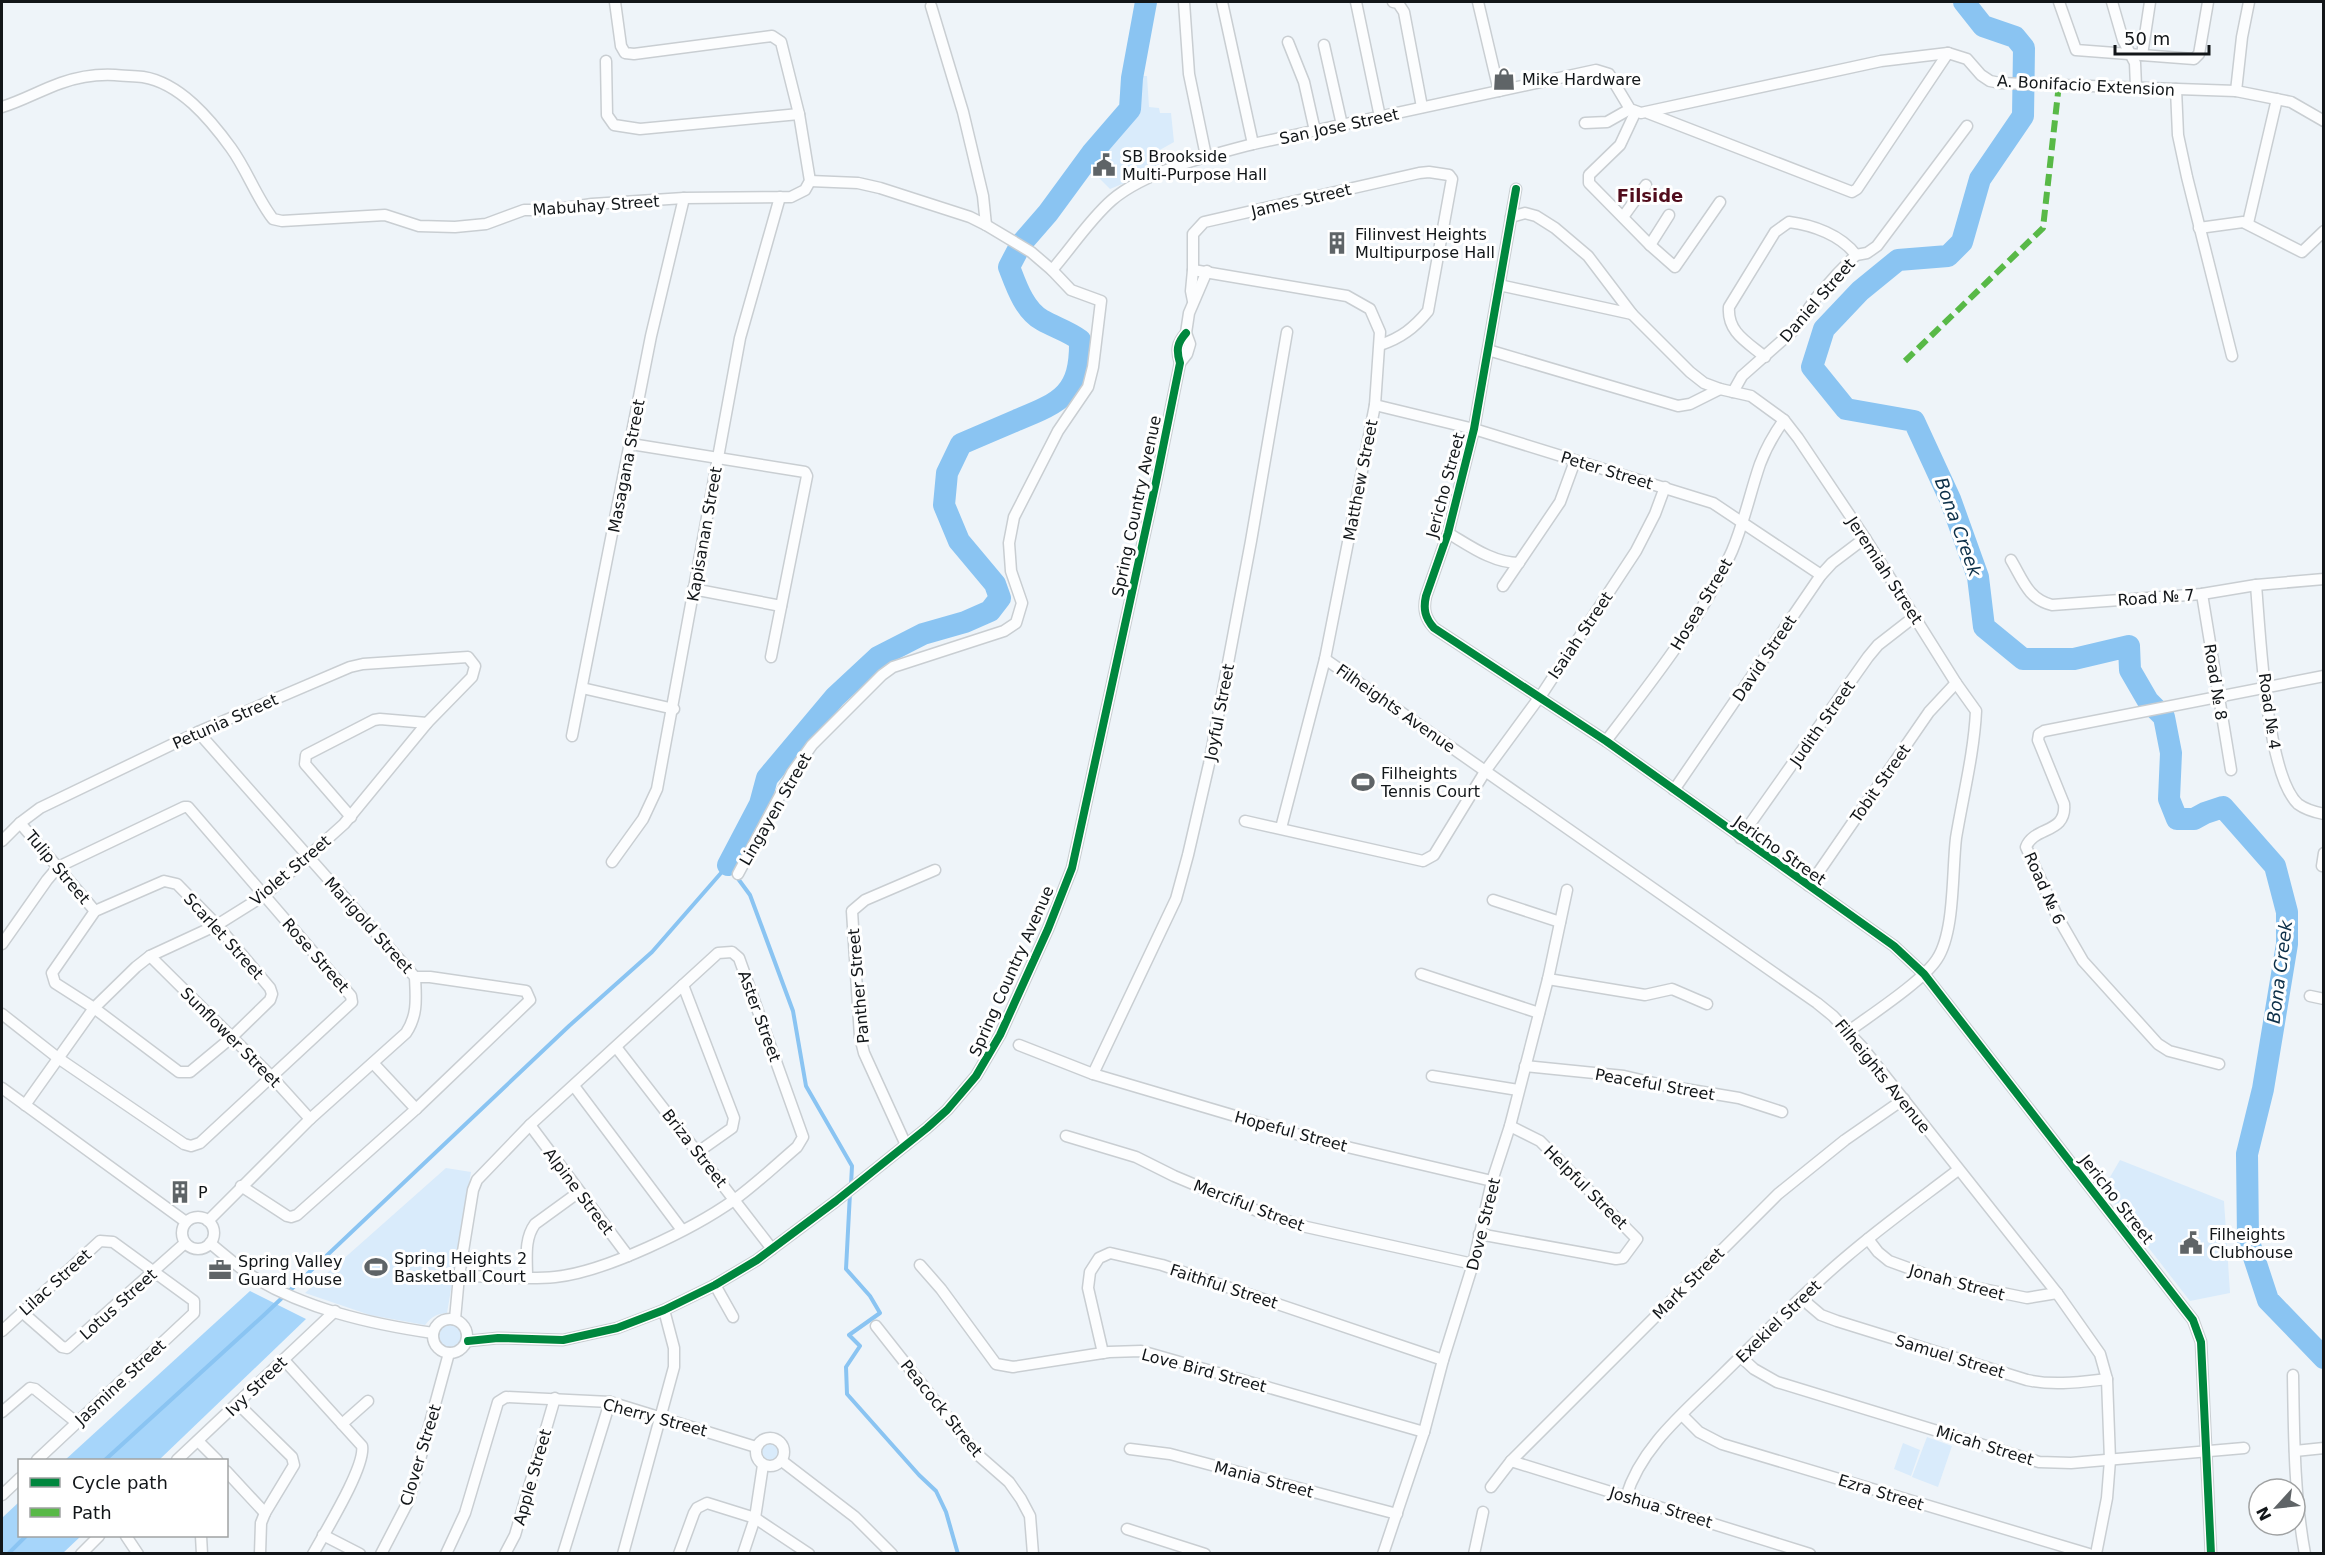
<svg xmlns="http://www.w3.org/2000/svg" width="2325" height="1555" font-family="'DejaVu Sans',sans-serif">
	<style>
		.green { fill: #d9ebfb }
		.forest { fill: #a6d5fa }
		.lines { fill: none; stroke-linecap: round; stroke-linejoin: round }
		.stream { stroke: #8ac4f2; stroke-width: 4 }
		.river { stroke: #8ac4f2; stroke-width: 22 }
		.minor-casing { stroke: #c9ced2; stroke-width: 13 }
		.minor { stroke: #fcfdfe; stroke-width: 10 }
		.quiet { stroke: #58b947; stroke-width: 6; stroke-dasharray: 12 6; stroke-linecap: butt }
		.cycleway-casing { stroke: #fff; stroke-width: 11 }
		.cycleway { stroke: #00873e; stroke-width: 8 }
		.labels { text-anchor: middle; stroke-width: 6; stroke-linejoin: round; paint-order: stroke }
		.poi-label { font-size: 16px; fill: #121619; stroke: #fff; text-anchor: start }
		.street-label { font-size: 16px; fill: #121619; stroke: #fff }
		.neighbourhood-label { font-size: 18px; font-weight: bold; fill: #510c1c; stroke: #fff }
		.water-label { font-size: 18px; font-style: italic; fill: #0d3049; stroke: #fff }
	</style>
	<rect width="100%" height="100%" fill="#eef4f9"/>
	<g class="green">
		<path d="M1139,76H1147L1149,107L1159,108L1160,113H1171L1174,142L1158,151L1163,164L1139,177L1110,189L1089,168L1128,122L1135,106Z"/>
		<path d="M2120,1160L2224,1201L2230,1293L2190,1301L2103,1189Z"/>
		<path d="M446,1168L471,1172L447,1313C437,1314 432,1316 425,1325L370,1315L305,1293Z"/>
		<circle cx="450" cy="1336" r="16"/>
		<path d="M1927,1437L1952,1446L1938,1487L1912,1477Z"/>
		<circle cx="770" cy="1452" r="12"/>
		<path d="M1903,1443L1920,1450L1911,1476L1894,1469Z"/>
	</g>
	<g class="forest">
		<path d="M250,1291L306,1319L159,1460H65Z"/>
		<path d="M19,1502L20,1536H81L63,1553H2V1518Z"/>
	</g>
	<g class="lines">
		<g class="stream">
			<path d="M850,1193L846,1269L870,1296L880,1313L849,1335L860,1346L846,1367L847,1394L919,1475L936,1491L946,1512L958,1554"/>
			<path d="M105,1460L264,1315L569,1026L652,952L728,865L750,895L793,1011L806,1086L852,1166L851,1185"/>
			<path d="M8,1554L26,1536"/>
		</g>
		<g class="river">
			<path d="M1964,2L1983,26L2015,37L2024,48L2023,116L1980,179L1962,242L1948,256L1898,260L1860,291L1824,329L1812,367L1846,409L1914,421L1950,499L1978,577L1984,627L2023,659H2074L2129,646L2130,670L2148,701L2164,717L2171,753L2169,799L2177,819H2194L2205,813L2223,807L2275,866L2287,912V944L2263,1089L2247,1154L2248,1239L2268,1300L2324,1358"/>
			<path d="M728,865L760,804L767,778L835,697L878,657L923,634L965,622L990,611L1000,598L995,584L959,541L944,505L947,473L961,444C980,436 998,428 1017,420C1062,402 1081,393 1080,340C1068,331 1054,327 1042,320C1024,310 1016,285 1009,267L1021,244L1048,213L1092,153L1130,109L1132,78L1146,2"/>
		</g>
		<g class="minor-casing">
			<g id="minor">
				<path d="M1184,2L1189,74L1206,156"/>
				<path d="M1222,2L1253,144"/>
				<path d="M1356,2L1380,117"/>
				<path d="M1393,2L1398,3L1404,12L1422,107"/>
				<path d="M1478,2L1499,91"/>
				<path d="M2059,2L2076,50L2194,59L2199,54L2208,2"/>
				<path d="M2112,2L2123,40L2135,63L2136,87"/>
				<path d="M931,6L963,112L983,196L986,225"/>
				<path d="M1288,42L1304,82L1315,131"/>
				<path d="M1324,45L1342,125"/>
				<path d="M2142,55L2150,2"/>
				<path d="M606,61L607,115L614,125L640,129L799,114"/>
				<path d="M2176,89L2178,135L2187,177L2232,356"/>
				<path d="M2236,91L2242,37L2249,2"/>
				<path d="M2,107C22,101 41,90 61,83C78,77 97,74 115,75C124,76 134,76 143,77C180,83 210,119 231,148C247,170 256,197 273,219L282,221L385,215L419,226L455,227L486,224L524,210H551L592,204L684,198L791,197L805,190L810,181L799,114L781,42L772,36L634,54L625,53L621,46L615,2"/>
				<path d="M1635,113L1620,145L1589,175V183L1650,245L1675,267L1720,202"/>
				<path d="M1648,113L1852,192L1857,189L1948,53"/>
				<path d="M1585,123L1607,122L1630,109"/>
				<path d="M1516,189L1474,429L1448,533L1426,596C1423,609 1425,618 1434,628L1606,741L1894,946L1924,974L2193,1320L2201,1342L2211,1554"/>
				<path d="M1511,217L1525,213L1536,216L1555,228L1588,256L1632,314L1690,372L1704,383L1720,389L1751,396L1784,420L1798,438L1865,538L1956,683L1976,711C1974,753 1963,796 1956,838C1952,871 1955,932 1937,959C1923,981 1872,1014 1849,1031"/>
				<path d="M1623,217L1646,185"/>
				<path d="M2248,223L2277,99"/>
				<path d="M2199,228L2243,222L2302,252L2324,231"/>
				<path d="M1650,245L1669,215"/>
				<path d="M1052,270C1072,247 1090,219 1112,200C1146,171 1211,155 1253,144L1596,70L1609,74L1630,109L1641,113L1881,61L1948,53L1967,59L1981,75L1990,81L2000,83L2236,91L2291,102L2324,121"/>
				<path d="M1193,270L1347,296L1370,309L1380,332L1375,405L1325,659L1281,828"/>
				<path d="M1499,285L1632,314"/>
				<path d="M1193,301L1191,291L1193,270V234L1204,222L1419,173L1429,172L1449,175L1452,179L1428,311C1414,328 1401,338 1380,345"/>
				<path d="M1488,350L1678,406L1690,404L1720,389"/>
				<path d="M1765,357C1747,342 1727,332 1729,307L1775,232L1789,222C1813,225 1841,235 1856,255"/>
				<path d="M1180,363L1187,354L1190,344L1186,333L1189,313L1207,271"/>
				<path d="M1733,392L1742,376L1794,330L1816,298L1838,273L1856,255L1867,253L1877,246L1967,126"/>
				<path d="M1375,405L1474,429L1713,503L1821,575"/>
				<path d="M631,444L805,472L807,476L771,657"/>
				<path d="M1448,533C1470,546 1493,563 1519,563"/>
				<path d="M2011,560C2023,580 2028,599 2052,605L2202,594L2256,585L2324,579"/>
				<path d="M2256,585C2260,632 2266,774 2298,804C2306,810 2314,812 2324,814"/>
				<path d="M1503,586L1560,502L1575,461"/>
				<path d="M693,589L781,606"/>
				<path d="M2202,594L2231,770"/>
				<path d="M1325,659L1817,1003L1833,1016L1863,1048L2057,1293L2100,1354L2107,1379L2110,1460L2107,1498L2096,1554"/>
				<path d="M582,688L674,709"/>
				<path d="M198,732L415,977C416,998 418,1015 406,1033L310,1119L208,1221"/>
				<path d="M572,736L651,336L684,198"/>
				<path d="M1606,741C1652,681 1701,620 1732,551C1744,523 1750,493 1760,464C1766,448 1774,434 1784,420"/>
				<path d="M1674,790L1821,575L1832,563L1865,538"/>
				<path d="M351,817L305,764L306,755L374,720L380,719L427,723"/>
				<path d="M1245,821L1423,861L1434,855L1486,770L1544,691L1636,551L1655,514L1665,487"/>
				<path d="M20,823L95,911"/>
				<path d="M1740,838L1868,657L1878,645L1914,617"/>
				<path d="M2,841L20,823L40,808L198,732L350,667L363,664L468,657L475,666L472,677L427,723L344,824L265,895L217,925L150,956L136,967L94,1008L25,1105"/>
				<path d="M612,862L643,819L657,789L740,338L780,197"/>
				<path d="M2322,866L2324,853"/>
				<path d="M738,874L792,773L812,745L882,675L893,667L1004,631L1016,623L1022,603L1011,571L1009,543L1014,517L1058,431L1088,387L1093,367L1101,301L1071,290L1052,270L1031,252L986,225L970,217L880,188L858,183L810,181"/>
				<path d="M164,881L177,884L217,925L270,988L272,994L270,1000L231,1038L190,1072H179L94,1008L55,983L52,973L95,911Z"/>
				<path d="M1809,886L1929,712L1956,683"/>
				<path d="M1493,900L1560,922"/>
				<path d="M2,944L47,880L58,867L184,807H188L351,996L352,1002L200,1143L191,1146L184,1144L58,1058L2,1014"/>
				<path d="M150,956L271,1076L310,1119"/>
				<path d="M1421,974L1539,1013"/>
				<path d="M1548,979L1645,995L1672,989L1707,1004"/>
				<path d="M683,985L734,1118L732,1128L698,1152"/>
				<path d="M2310,996L2324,999"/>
				<path d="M1019,1045L1093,1074L1313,1139L1492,1181"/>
				<path d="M616,1047L772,1249"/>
				<path d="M373,1063L416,1109"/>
				<path d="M2219,1064L2169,1051L2158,1044L2083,961L2057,916L2026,847C2034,826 2067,834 2064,804L2038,740L2039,734L2044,731L2324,676"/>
				<path d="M1525,1066L1624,1076L1667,1086L1739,1098L1782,1112"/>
				<path d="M1093,1074L1176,899L1188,855L1209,764L1251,541L1287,332"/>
				<path d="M1432,1076L1518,1090"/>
				<path d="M574,1086L682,1230"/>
				<path d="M2,1088L186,1222"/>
				<path d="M530,1125L628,1256"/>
				<path d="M1066,1136L1136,1157L1174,1176L1255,1210L1302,1226L1473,1264"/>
				<path d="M906,1145L864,1053L860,1037L852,911L865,900L935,870"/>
				<path d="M241,1186L287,1216L291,1217L297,1215L416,1109L530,1000L526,991L430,977H415"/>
				<circle cx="198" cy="1233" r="16"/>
				<path d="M1479,1234L1616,1259L1623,1258L1637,1239L1540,1141L1510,1126"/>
				<path d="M1868,1239L1878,1252L1889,1261L1944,1281L2027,1298L2057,1293"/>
				<path d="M210,1243C223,1254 236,1265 250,1275C304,1309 371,1324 433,1333"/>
				<path d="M920,1265L941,1289L996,1364L1013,1367L1109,1352L1141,1351L1424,1432"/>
				<path d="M527,1277C527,1258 524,1239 535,1224L579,1192"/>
				<path d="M715,1285L733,1317"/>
				<path d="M1801,1298L1821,1315L1837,1321L2027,1380C2054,1386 2080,1382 2107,1379"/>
				<path d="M22,1312L62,1347L67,1348L185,1243"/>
				<circle cx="450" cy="1336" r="17"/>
				<path d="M455,1319L459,1276L473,1190L477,1180L530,1125L683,985L718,953L732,952L739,958L803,1137L797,1147C776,1165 756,1184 734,1200C693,1229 605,1272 555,1277C524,1280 491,1276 459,1276"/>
				<path d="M876,1326L977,1454L1009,1482L1021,1499L1030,1516L1033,1554"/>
				<path d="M2,1331L100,1241L113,1242L194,1301V1313L37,1460"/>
				<path d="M468,1341L498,1338L563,1340L617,1328L664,1310L715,1285L757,1260L836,1201L927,1128L947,1110L976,1076L1000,1035L1048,929L1072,868L1156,482L1180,363C1176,350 1177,343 1186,333"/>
				<path d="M1103,1353L1088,1288L1090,1272L1099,1258L1110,1253L1162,1265L1443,1360"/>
				<path d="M1741,1357L1754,1369L1777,1382L2039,1462L2071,1463L2244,1448"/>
				<path d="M284,1360L362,1446C366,1466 325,1532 313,1554"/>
				<path d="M2293,1375C2294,1434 2294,1495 2305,1554"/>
				<path d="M238,1404L292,1457L294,1465L265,1513L261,1523L260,1554"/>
				<path d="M2,1412L30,1388L35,1389L76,1422"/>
				<path d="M1682,1415L1699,1432L1722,1444L2089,1554"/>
				<path d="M342,1424L368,1401"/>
				<circle cx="770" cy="1452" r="14"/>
				<path d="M198,1441L217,1460"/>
				<path d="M1130,1449L1170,1454L1397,1514"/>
				<path d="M2295,1451L2324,1448"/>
				<path d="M177,1460L335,1311"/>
				<path d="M782,1461L855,1517L892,1554"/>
				<path d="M1511,1461L1810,1554"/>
				<path d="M226,1471L265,1513"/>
				<path d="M1491,1487L1511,1461L1778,1194L1845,1140L1904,1099"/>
				<path d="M2,1495L20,1478"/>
				<path d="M1626,1497C1641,1446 1687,1410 1724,1373C1764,1334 1803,1293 1846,1257C1882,1226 1920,1199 1958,1170"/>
				<path d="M1127,1529L1205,1554"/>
				<path d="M323,1535L360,1554"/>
				<path d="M126,1536L138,1554"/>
				<path d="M201,1536L202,1554"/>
				<path d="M81,1554L99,1536"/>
				<path d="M381,1554L409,1500L449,1353"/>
				<path d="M446,1554L465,1513L498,1402L506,1397L610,1402L756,1447"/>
				<path d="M505,1554L515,1535L555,1398"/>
				<path d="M563,1554L610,1402"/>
				<path d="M623,1554L674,1367V1348L664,1310"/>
				<path d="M679,1554L694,1513L697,1508L707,1503L755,1518L809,1554"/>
				<path d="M743,1554L755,1518L763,1465"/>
				<path d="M1383,1554L1424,1432L1443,1360L1473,1264L1492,1181L1510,1126L1548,979L1567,890"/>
				<path d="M1474,1554L1483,1512"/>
			</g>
		</g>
		<use href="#minor" class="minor"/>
		<path class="quiet" d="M1905,361L2043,228L2059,84"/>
		<g class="cycleway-casing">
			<g id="cycleway">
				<path d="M1516,189L1474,429L1448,533L1426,596C1423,609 1425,618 1434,628L1606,741L1894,946L1924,974L2193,1320L2201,1342L2211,1554"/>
				<path d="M468,1341L498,1338L563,1340L617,1328L664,1310L715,1285L757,1260L836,1201L927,1128L947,1110L976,1076L1000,1035L1048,929L1072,868L1156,482L1180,363C1176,350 1177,343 1186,333"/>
			</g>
		</g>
		<use href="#cycleway" class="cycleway"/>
	</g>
	<defs>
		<g id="shop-bare" transform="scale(1.8)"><path d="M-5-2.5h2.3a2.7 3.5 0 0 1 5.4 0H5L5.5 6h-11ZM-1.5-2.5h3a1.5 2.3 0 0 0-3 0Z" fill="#5f6467" stroke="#fff" stroke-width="2.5" paint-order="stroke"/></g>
		<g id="civic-bare" transform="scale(1.8)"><path d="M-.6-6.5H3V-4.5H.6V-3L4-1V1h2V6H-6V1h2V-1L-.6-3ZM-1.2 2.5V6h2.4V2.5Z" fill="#5f6467" stroke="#fff" stroke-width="2.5" paint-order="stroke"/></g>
		<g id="building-bare" transform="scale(1.8)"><path d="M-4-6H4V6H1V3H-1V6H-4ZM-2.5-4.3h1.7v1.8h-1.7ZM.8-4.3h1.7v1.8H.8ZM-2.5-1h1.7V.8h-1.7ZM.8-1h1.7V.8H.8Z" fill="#5f6467" stroke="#fff" stroke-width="2.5" paint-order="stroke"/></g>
		<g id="stadium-bare" transform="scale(1.8)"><path d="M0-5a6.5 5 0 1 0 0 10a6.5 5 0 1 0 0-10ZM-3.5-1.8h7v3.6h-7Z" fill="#5f6467" stroke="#fff" stroke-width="2.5" paint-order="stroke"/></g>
		<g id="office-bare" transform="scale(1.8)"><path d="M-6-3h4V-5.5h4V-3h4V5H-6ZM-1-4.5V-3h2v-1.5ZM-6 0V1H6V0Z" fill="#5f6467" stroke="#fff" stroke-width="2.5" paint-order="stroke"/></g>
	</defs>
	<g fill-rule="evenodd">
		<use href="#shop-bare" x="1504" y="79"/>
		<use href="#civic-bare" x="1104" y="165"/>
		<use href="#building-bare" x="1337" y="243"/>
		<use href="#stadium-bare" x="1363" y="782"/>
		<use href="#building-bare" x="180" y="1192"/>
		<use href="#civic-bare" x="2191" y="1243"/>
		<use href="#stadium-bare" x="376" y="1267"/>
		<use href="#office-bare" x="220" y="1270"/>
	</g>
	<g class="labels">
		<g class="poi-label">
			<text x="1522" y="85">Mike Hardware</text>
			<text x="1122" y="162">SB Brookside<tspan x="1122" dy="18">Multi-Purpose Hall</tspan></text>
			<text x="1355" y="240">Filinvest Heights<tspan x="1355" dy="18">Multipurpose Hall</tspan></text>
			<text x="1381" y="779">Filheights<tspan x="1381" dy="18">Tennis Court</tspan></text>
			<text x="198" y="1198">P</text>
			<text x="2209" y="1240">Filheights<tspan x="2209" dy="18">Clubhouse</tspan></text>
			<text x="394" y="1264">Spring Heights 2<tspan x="394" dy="18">Basketball Court</tspan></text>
			<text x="238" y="1267">Spring Valley<tspan x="238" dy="18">Guard House</tspan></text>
		</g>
		<g class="street-label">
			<text transform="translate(2086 85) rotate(3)" y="6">A. Bonifacio Extension</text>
			<text transform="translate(1339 126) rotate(-12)" y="6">San Jose Street</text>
			<text transform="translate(1301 200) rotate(-13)" y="6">James Street</text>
			<text transform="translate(596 205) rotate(-4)" y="6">Mabuhay Street</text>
			<text transform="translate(1817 300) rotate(-49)" y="6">Daniel Street</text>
			<text transform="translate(626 466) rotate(-79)" y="6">Masagana Street</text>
			<text transform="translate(1607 470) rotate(17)" y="6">Peter Street</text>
			<text transform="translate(1360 480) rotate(-79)" y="6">Matthew Street</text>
			<text transform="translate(1445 485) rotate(-75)" y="6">Jericho Street</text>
			<text transform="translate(1136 506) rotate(-78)" y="6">Spring Country Avenue</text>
			<text transform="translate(704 534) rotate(-80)" y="6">Kapisanan Street</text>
			<text transform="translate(1885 570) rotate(57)" y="6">Jeremiah Street</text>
			<text transform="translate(2156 597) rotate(-4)" y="6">Road № 7</text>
			<text transform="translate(1701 604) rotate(-59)" y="6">Hosea Street</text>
			<text transform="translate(1580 635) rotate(-56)" y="6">Isaiah Street</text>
			<text transform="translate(1764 658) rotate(-56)" y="6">David Street</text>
			<text transform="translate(2216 682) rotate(81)" y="6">Road № 8</text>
			<text transform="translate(1396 708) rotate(35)" y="6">Filheights Avenue</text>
			<text transform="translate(2270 711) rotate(82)" y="6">Road № 4</text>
			<text transform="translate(1219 712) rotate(-79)" y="6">Joyful Street</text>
			<text transform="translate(225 721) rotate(-24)" y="6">Petunia Street</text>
			<text transform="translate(1822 723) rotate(-55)" y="6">Judith Street</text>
			<text transform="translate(1880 783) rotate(-55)" y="6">Tobit Street</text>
			<text transform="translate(775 809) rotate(-60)" y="6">Lingayen Street</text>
			<text transform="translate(1780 850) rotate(35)" y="6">Jericho Street</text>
			<text transform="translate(58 867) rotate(50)" y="6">Tulip Street</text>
			<text transform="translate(290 870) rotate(-40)" y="6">Violet Street</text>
			<text transform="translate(2045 888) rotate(66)" y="6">Road № 6</text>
			<text transform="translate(369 925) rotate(48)" y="6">Marigold Street</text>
			<text transform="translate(224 936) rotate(48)" y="6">Scarlet Street</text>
			<text transform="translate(316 955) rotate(49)" y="6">Rose Street</text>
			<text transform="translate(1011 971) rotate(-66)" y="6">Spring Country Avenue</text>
			<text transform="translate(858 986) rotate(-95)" y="6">Panther Street</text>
			<text transform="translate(760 1016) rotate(70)" y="6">Aster Street</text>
			<text transform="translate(231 1037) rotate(45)" y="6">Sunflower Street</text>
			<text transform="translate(1883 1076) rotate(51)" y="6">Filheights Avenue</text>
			<text transform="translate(1655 1084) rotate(10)" y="6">Peaceful Street</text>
			<text transform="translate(1291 1131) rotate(15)" y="6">Hopeful Street</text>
			<text transform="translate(695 1148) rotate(52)" y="6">Briza Street</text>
			<text transform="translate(1586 1187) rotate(45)" y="6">Helpful Street</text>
			<text transform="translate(579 1191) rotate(53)" y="6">Alpine Street</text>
			<text transform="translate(2117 1199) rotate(52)" y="6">Jericho Street</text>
			<text transform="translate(1249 1205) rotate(21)" y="6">Merciful Street</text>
			<text transform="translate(1483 1224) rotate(-76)" y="6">Dove Street</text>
			<text transform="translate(55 1282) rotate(-42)" y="6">Lilac Street</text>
			<text transform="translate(1957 1282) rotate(15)" y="6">Jonah Street</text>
			<text transform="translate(1688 1283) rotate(-45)" y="6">Mark Street</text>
			<text transform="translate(1224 1286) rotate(18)" y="6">Faithful Street</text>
			<text transform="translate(118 1304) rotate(-42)" y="6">Lotus Street</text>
			<text transform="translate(1778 1321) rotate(-44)" y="6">Exekiel Street</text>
			<text transform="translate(1950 1356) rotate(17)" y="6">Samuel Street</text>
			<text transform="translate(1204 1370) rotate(15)" y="6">Love Bird Street</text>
			<text transform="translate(120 1382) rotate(-43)" y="6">Jasmine Street</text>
			<text transform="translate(256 1386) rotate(-44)" y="6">Ivy Street</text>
			<text transform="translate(942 1408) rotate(51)" y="6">Peacock Street</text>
			<text transform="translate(655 1417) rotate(15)" y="6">Cherry Street</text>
			<text transform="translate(1985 1445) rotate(17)" y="6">Micah Street</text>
			<text transform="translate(420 1455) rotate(-73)" y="6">Clover Street</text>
			<text transform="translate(532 1477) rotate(-74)" y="6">Apple Street</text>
			<text transform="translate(1264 1479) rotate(15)" y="6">Mania Street</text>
			<text transform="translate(1881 1492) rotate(17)" y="6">Ezra Street</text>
			<text transform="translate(1661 1507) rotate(17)" y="6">Joshua Street</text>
		</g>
		<g class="neighbourhood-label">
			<text x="1650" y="202">Filside</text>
		</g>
		<g class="water-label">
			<text transform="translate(1958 527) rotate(70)" y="6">Bona Creek</text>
			<text transform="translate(2280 972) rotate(-83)" y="6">Bona Creek</text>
		</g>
	</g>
	<rect width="2325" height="1555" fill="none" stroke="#121619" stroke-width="6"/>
	<rect x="18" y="1459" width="210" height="78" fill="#ffffff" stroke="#a0a2a3" stroke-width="1.5"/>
	<rect x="30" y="1478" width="30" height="9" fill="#00873e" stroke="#a0a2a3" stroke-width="1.5"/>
	<text x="72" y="1489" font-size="18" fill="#121619">Cycle path</text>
	<rect x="30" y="1508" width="30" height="9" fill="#58b947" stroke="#a0a2a3" stroke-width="1.5"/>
	<text x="72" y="1519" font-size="18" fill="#121619">Path</text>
	<g transform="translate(2277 1507) rotate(243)"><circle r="28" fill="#ffffff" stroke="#a0a2a3" stroke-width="1.5"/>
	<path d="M0-4.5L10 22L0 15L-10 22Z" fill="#5f6467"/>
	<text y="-9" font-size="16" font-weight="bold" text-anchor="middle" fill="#121619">N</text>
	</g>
	<path d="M2115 45v9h94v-9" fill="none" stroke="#121619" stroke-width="3"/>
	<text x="2124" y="45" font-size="18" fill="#121619" stroke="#ffffff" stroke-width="4.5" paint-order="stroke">50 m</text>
</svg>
